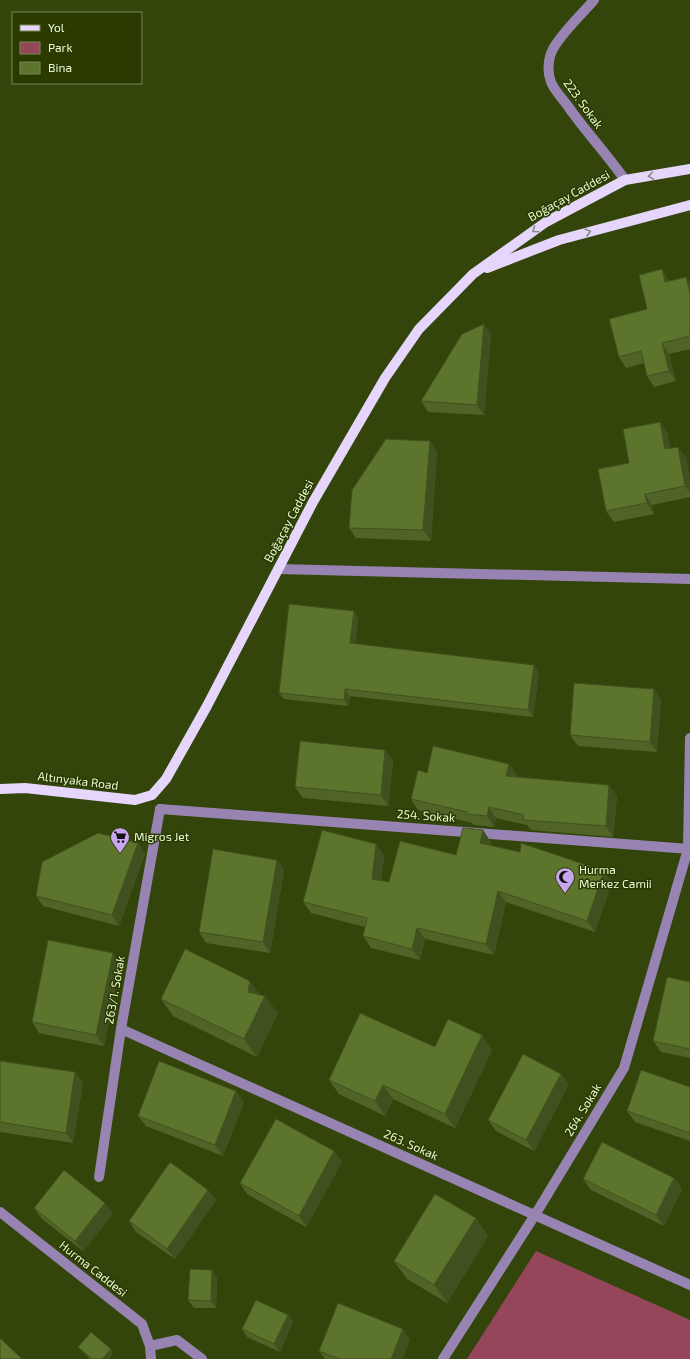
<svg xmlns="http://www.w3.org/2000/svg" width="690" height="1359" font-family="'Exo 2',sans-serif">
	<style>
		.green { fill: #96465b }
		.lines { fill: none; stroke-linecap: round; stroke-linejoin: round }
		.minor { stroke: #9884b2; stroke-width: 10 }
		.major { stroke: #e7d6fc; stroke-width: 10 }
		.wall { fill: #4f6426 }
		.shaded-wall { fill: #40511f }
		.building { fill: #5c742c; stroke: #40511f }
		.oneway { stroke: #88887e }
		.labels { text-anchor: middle; stroke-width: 3; stroke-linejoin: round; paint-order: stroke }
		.street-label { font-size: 12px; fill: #ebfad5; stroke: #2a3a00 }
		.poi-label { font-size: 12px; fill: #ebfad5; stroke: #2a3a00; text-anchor: start }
	</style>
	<rect width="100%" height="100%" fill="#34450c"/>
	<path class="green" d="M536,1251L690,1320V1359H467Z"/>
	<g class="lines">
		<g class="minor">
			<path d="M594,0C582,14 561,34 553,49C548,58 547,72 551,82C554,90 562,98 567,105C585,131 607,154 625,180"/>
			<path d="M278,569L690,579"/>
			<path d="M160,809L690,849"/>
			<path d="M121,1029L690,1285"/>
			<path d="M99,1177L121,1029L160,809"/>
			<path d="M0,1212L142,1324L150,1346L151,1359"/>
			<path d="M150,1346L177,1340L202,1359"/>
			<path d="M443,1359L535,1215L624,1068L688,849L690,738"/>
		</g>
		<g class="major">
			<path d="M487,268L559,240L690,205"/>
			<path d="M0,789L25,788L135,800L152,795L166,779L207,706L313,502L385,378L419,329L473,274L546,222L625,180L690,169"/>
		</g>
	</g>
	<g class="wall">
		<path d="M669,280L670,281L690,283V349L669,354L676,381L654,387L647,376L644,363L626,368L619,357L647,309Z"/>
		<path d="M491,334L484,415L428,412L421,401Z"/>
		<path d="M660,422L667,432L670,448L686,457L690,481V497L652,505L654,514L614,522L606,511L629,463Z"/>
		<path d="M430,441L437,452L431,541L356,538L349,528Z"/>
		<path d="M358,618L355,644L539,672L533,717L350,696L348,706L284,699L279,693Z"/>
		<path d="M654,689L661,700L657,752L578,746L570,735Z"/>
		<path d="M385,750L393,761L388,806L303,798L295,787Z"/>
		<path d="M509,764L517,775L516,777L617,796L613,837L531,830L527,825L496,818L494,827L474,825L472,823L418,810L411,799L427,773Z"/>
		<path d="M491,842L490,845L612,882L595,932L506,902L494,955L425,939L420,960L371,948L363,936L365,927L311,913L303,902L376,844L384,856L381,881L389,882Z"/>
		<path d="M138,843L145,854L119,926L43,906L36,896Z"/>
		<path d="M277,860L284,870L270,953L206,943L199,932Z"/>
		<path d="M113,953L120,964L104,1046L39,1033L32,1022Z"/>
		<path d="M690,982V1058L661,1052L653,1041Z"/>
		<path d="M259,994L278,1013L257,1057L173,1016L161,999Z"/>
		<path d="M435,1047L492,1050L455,1128L393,1099L385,1116L339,1094L329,1080Z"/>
		<path d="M0,1061L75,1072L83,1083L73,1143L0,1132Z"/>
		<path d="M569,1084L534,1151L496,1131L488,1120Z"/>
		<path d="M690,1087V1141L635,1122L627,1111Z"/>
		<path d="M244,1102L223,1156L146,1126L138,1116Z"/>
		<path d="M334,1151L342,1162L306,1227L247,1194L240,1183Z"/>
		<path d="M674,1178L682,1189L664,1226L591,1190L583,1179Z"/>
		<path d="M208,1190L216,1200L175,1259L136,1232L129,1221Z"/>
		<path d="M34,1208L113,1213L83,1251L42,1219Z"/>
		<path d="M488,1236L447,1303L407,1279L394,1261Z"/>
		<path d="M217,1277L216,1308H194L188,1300Z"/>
		<path d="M288,1315L293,1322L280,1352L247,1337L242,1329Z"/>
		<path d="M410,1340L402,1359H325L319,1351Z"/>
		<path d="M78,1347L111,1349L113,1353L108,1359H90Z"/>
	</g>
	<g class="shaded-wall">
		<path d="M662,269L669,280L673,293L665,282Z"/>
		<path d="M686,277L690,283V293Z"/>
		<path d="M484,324L491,334L484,415L477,405Z"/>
		<path d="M662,343L669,354L676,381L669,371Z"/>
		<path d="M660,422L667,432L672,460L665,449Z"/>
		<path d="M430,441L437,452L431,541L423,530Z"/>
		<path d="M678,447L686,457L690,481V493L685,486Z"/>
		<path d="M645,494L652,505L654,514L647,503Z"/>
		<path d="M354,611L358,618L355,650L350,643Z"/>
		<path d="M534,665L539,672L533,717L528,710Z"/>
		<path d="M345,689L350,696L348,706L344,700Z"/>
		<path d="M654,689L661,700L657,752L650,742Z"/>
		<path d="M385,750L393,761L388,806L381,795Z"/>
		<path d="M509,764L517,775L514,787L506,776Z"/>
		<path d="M609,785L617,796L613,837L606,826Z"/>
		<path d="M489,807L496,818L494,827L487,816Z"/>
		<path d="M483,830L491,842L488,854L480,843Z"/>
		<path d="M138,843L145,854L119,926L112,915Z"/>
		<path d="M376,844L384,856L380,891L372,879Z"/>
		<path d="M277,860L284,870L270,953L263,942Z"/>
		<path d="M604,871L612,882L595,932L587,921Z"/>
		<path d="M498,891L506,902L494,955L486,944Z"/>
		<path d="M417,928L425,939L420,960L412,949Z"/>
		<path d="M113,953L120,964L104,1046L96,1035Z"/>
		<path d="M250,981L263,999L265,996L278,1013L257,1057L244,1039L248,992Z"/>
		<path d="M482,1035L492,1050L455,1128L445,1114Z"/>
		<path d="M75,1072L83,1083L73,1143L66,1133Z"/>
		<path d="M561,1074L569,1084L534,1151L526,1140Z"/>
		<path d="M383,1085L393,1099L385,1116L375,1101Z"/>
		<path d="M236,1091L244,1102L223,1156L215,1145Z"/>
		<path d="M334,1151L342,1162L306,1227L299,1216Z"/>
		<path d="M674,1178L682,1189L664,1226L656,1215Z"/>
		<path d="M208,1190L216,1200L175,1259L167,1249Z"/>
		<path d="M105,1203L113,1213L83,1251L75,1241Z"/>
		<path d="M476,1218L488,1236L447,1303L434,1285Z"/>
		<path d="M212,1270L217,1277L216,1308L211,1301Z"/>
		<path d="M288,1315L293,1322L280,1352L274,1344Z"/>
		<path d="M403,1329L410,1340L402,1359H391Z"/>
		<path d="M111,1349L113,1353L108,1359H102Z"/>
	</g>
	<g class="building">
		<path d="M662,269L665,282L686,277L690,293V336L662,343L669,371L647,376L641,351L619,357L609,319L647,309L639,275Z"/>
		<path d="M484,324L477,405L421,401L462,334Z"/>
		<path d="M660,422L665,449L678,447L685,486L645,494L647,503L606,511L598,469L629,463L623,429Z"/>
		<path d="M386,439L430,441L423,530L349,528L352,490Z"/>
		<path d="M289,604L354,611L350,643L534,665L528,710L345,689L344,700L279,693Z"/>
		<path d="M574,683L654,689L650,742L570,735Z"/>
		<path d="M300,741L385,750L381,795L295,787Z"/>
		<path d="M433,746L509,764L506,776L609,785L606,826L523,820L524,815L489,807L487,816L467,814V812L411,799L418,770L427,773Z"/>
		<path d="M463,828L483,830L480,843L520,852L521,843L604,871L587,921L498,891L486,944L417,928L412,949L363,936L367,918L303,902L322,830L376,844L372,879L389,882L400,841L456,855Z"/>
		<path d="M98,833L138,843L112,915L36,896L42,862Z"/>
		<path d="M213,849L277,860L263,942L199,932Z"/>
		<path d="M48,940L113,953L96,1035L32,1022Z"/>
		<path d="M185,949L250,981L248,992L265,996L244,1039L161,999Z"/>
		<path d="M667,977L690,982V1049L653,1041Z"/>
		<path d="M360,1013L435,1047L448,1019L482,1035L445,1114L383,1085L375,1101L329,1080Z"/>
		<path d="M523,1054L561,1074L526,1140L488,1120Z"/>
		<path d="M0,1061L75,1072L66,1133L0,1122Z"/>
		<path d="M159,1061L236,1091L215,1145L138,1116Z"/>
		<path d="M641,1070L690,1087V1133L627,1111Z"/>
		<path d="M276,1119L334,1151L299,1216L240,1183Z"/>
		<path d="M602,1142L674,1178L656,1215L583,1179Z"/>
		<path d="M170,1162L208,1190L167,1249L129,1221Z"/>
		<path d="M64,1170L105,1203L75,1241L34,1208Z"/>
		<path d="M435,1194L476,1218L434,1285L394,1261Z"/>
		<path d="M190,1269L212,1270L211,1301L188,1300Z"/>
		<path d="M256,1300L288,1315L274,1344L242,1329Z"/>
		<path d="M338,1303L403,1329L391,1359H340L319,1351Z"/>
		<path d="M91,1332L111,1349L102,1359H92L78,1347Z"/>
		<path d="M0,1338L22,1359H0Z"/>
	</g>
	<defs><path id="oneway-chevron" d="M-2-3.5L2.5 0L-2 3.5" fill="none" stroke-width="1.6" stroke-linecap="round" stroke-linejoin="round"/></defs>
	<g class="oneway">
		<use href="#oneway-chevron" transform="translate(651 176) rotate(171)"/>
		<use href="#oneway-chevron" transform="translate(535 230) rotate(145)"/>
		<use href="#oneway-chevron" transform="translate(588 232) rotate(-15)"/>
	</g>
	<defs>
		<g id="supermarket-pin" transform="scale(1)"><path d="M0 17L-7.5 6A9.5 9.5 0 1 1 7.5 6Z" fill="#c7a6ef" stroke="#2a3a00"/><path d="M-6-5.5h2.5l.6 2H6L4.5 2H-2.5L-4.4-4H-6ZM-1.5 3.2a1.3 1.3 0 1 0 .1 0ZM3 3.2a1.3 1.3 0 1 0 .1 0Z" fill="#111"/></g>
		<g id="mosque-pin" transform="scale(1)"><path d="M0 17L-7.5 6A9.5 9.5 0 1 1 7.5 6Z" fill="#c7a6ef" stroke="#2a3a00"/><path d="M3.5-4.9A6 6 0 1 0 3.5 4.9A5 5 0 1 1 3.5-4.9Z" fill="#111"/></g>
	</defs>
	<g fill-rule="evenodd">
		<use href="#supermarket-pin" x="120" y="837"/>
		<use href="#mosque-pin" x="565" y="877"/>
	</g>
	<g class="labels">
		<g class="street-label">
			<text transform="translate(583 104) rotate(54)" y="4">223. Sokak</text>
			<text transform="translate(569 196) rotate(-29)" y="4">Boğaçay Caddesi</text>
			<text transform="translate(289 521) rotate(-62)" y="4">Boğaçay Caddesi</text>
			<text transform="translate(78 781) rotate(7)" y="4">Altınyaka Road</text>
			<text transform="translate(426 816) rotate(4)" y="4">254. Sokak</text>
			<text transform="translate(115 990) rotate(-80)" y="4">263/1. Sokak</text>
			<text transform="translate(583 1110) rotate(-59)" y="4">264. Sokak</text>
			<text transform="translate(411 1145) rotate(24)" y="4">263. Sokak</text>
			<text transform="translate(93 1269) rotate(38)" y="4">Hurma Caddesi</text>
		</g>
		<g class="poi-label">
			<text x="134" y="841">Migros Jet</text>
			<text x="579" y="874">Hurma<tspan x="579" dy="14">Merkez Camii</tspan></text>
		</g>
	</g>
	<rect x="12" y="12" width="130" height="72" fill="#2a3a00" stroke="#778755"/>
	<rect x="20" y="25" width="20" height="6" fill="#e7d6fc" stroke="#778755"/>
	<text x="48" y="32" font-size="12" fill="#ebfad5">Yol</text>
	<rect x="20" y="42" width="20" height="12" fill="#96465b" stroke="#778755"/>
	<text x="48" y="52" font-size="12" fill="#ebfad5">Park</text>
	<rect x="20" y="62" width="20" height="12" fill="#5c742c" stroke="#778755"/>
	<text x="48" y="72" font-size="12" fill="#ebfad5">Bina</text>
</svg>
